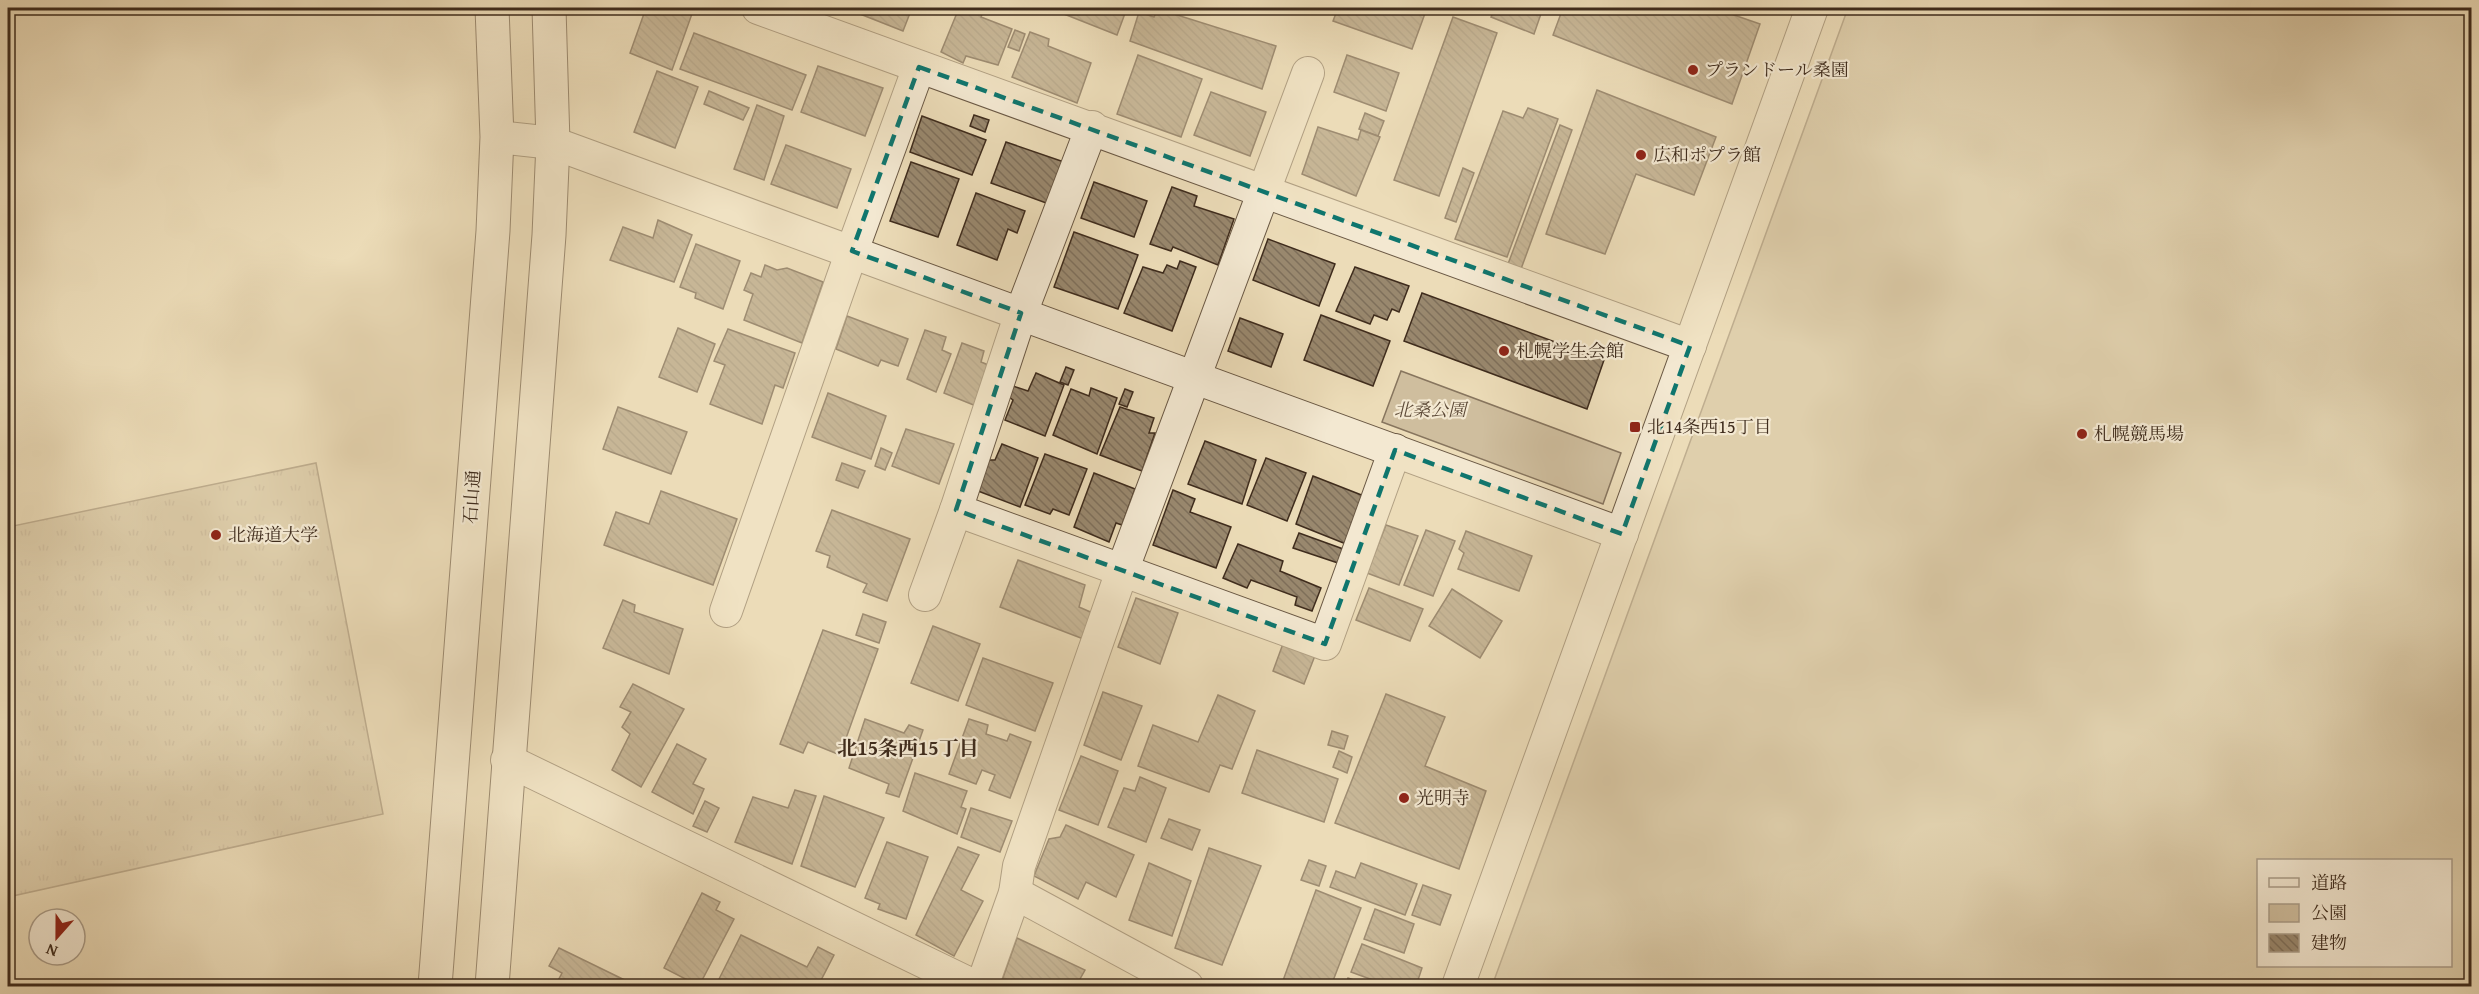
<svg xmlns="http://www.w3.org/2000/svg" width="2479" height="994" font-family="'Gentium Book Plus','Noto Serif JP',serif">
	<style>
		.grass { fill: url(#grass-tufts); stroke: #87755e; stroke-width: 1.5 }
		.park { fill: #cfbe9e; stroke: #87755e; stroke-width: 1.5; fill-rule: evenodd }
		.building { fill: url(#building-back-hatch); stroke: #3f2c1d; stroke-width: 1.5 }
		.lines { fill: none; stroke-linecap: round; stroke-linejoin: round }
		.minor-casing { stroke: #6a5844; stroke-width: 34 }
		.secondary-casing { stroke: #3f2c1d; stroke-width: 35 }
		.minor { stroke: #f3e8d1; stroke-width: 32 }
		.secondary { stroke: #f3e8d1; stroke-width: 33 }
		.marked { fill: none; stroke: #0f766e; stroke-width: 4.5; stroke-dasharray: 12 8; stroke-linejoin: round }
		.poi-dot { fill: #8f2418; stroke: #f3e8d1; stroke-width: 2 }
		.labels { text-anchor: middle; stroke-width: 4.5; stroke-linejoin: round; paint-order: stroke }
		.poi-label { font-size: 18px; fill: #3f2c1d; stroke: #f3e8d1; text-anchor: start }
		.park-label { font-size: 18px; font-style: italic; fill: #5c4937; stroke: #f3e8d1 }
		.street-label { font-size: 18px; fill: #3f2c1d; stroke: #f3e8d1 }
		.neighbourhood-label { font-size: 20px; font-weight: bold; fill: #3f2c1d; stroke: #f3e8d1 }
	</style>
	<defs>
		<pattern id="grass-tufts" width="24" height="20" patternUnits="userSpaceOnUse" patternTransform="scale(1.5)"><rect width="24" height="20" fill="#cfbe9e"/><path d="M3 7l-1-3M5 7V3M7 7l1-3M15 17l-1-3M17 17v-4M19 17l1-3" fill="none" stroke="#b3a388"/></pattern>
		<pattern id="building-back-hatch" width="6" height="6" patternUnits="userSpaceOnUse" patternTransform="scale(1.5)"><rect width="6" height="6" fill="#99886e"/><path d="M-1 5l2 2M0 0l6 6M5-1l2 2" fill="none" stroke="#7e6f5a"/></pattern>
	</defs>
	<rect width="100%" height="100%" fill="#ecdcb8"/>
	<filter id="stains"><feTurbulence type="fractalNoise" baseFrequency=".00333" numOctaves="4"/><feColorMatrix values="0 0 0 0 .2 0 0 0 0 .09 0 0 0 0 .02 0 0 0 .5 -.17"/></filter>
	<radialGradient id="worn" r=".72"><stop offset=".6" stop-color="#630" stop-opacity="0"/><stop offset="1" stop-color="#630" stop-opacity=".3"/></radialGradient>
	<path class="grass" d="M316,463L383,814L8,897V527Z"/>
	<g class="park">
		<path d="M1848,8H2471V986H1492ZM2258,860H2450V966H2258Z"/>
		<path d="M1401,371L1621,453L1603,504L1382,422Z"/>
	</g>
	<g class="building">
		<path d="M646,8H685L693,11L672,70L630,53Z"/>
		<path d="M857,8H912L903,31L855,12Z"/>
		<path d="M959,8H984L981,17L1012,29L998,65L966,56L963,63L941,52Z"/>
		<path d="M1033,8H1051L1049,14Z"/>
		<path d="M1061,8H1127L1117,35L1059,12Z"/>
		<path d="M1338,8H1427L1412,49L1333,21Z"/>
		<path d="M1495,8H1543L1534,34L1491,17Z"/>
		<path d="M1563,8H1714L1760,24L1732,104L1553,35Z"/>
		<path d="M1158,9L1276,46L1262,89L1130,41L1139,12L1154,17Z"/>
		<path d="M1453,17L1497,33L1439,196L1394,180Z"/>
		<path d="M1015,30L1025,34L1019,51L1008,47Z"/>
		<path d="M1030,32L1049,39L1048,46L1091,63L1077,103L1012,77Z"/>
		<path d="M694,33L806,75L792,110L680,69Z"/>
		<path d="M1138,55L1202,79L1181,137L1117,114Z"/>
		<path d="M1347,55L1399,73L1386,111L1334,92Z"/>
		<path d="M818,66L883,88L865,136L801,112Z"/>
		<path d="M657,71L698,87L675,148L634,132Z"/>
		<path d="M1597,90L1716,137L1694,195L1636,174L1605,254L1546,234Z"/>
		<path d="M709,91L749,108L743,120L704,104Z"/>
		<path d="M1211,92L1266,112L1250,156L1194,135Z"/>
		<path d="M757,105L784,116L764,180L734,169Z"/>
		<path d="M1528,108L1558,119L1507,257L1455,239L1503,111L1523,118Z"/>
		<path d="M1365,113L1384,121L1378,136L1359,129Z"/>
		<path d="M974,115L989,120L985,132L970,126Z"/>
		<path d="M922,116L986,140L972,175L910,152Z"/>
		<path d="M1560,125L1572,130L1521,269L1508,264Z"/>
		<path d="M1318,127L1358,140L1361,130L1380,137L1356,196L1302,174Z"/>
		<path d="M1006,142L1064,162L1049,204L991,183Z"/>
		<path d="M786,145L851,169L837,208L771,184Z"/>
		<path d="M911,162L959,179L938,237L890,221Z"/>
		<path d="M1463,168L1474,173L1456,222L1445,218Z"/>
		<path d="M1094,182L1147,201L1134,237L1081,218Z"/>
		<path d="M1172,187L1197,196L1194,206L1234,219L1218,265L1173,247L1171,251L1150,244Z"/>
		<path d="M976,193L1025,211L1017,233L1008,229L997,260L957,245Z"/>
		<path d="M658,220L692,235L674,282L610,260L623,227L653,238Z"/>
		<path d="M1074,232L1138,255L1118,309L1054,287Z"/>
		<path d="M1268,239L1335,264L1319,306L1253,280Z"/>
		<path d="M696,244L740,261L723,309L695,298L696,293L680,287Z"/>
		<path d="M1180,261L1196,267L1172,331L1124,313L1143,267L1163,273L1167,265L1177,269Z"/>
		<path d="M765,265L777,270L787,268L823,282L802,343L744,320L753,294L744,290L751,273L761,277Z"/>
		<path d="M1355,267L1409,286L1399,312L1392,309L1387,320L1374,315L1370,324L1336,311Z"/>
		<path d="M1422,293L1604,360L1587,409L1404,341Z"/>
		<path d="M1321,315L1390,341L1373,386L1304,360Z"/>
		<path d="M847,316L908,339L898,366L881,360L878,366L836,349Z"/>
		<path d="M1240,318L1283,334L1271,367L1228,351Z"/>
		<path d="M678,328L715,344L697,392L659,377Z"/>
		<path d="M728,329L795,353L783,388L775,385L762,424L710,404L725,365L714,361Z"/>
		<path d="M925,330L946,337L942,350L951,354L936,392L907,379Z"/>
		<path d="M962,343L984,351L981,362L991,366L976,406L944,393Z"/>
		<path d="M1066,367L1074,370L1068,385L1060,382Z"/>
		<path d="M1036,373L1064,385L1045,436L1005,420L1013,400L1009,397L1013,386L1028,391Z"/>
		<path d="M1091,388L1117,398L1097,454L1053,435L1071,389L1089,396Z"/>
		<path d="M1125,389L1133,392L1127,407L1119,404Z"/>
		<path d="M828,393L886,416L871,459L812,437Z"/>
		<path d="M618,407L687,432L671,474L603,449Z"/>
		<path d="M1120,407L1154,418L1149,433H1155L1142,471L1100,455Z"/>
		<path d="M906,429L954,444L939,484L892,466Z"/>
		<path d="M1205,441L1256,460L1242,504L1188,484Z"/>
		<path d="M1002,444L1038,458L1020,507L978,491L987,460H995Z"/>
		<path d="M881,448L892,453L885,470L875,466Z"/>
		<path d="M1045,454L1087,469L1069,515L1053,509L1050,514L1025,505Z"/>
		<path d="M1266,458L1306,473L1287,521L1247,505Z"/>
		<path d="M842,463L865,471L858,488L836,480Z"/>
		<path d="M1094,473L1135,489L1122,525L1116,523L1109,542L1074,527Z"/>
		<path d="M1313,476L1364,496L1346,544L1296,524Z"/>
		<path d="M1173,490L1195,499L1190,512L1231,527L1216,568L1153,545Z"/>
		<path d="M661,491L737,519L713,585L604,545L616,512L649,524Z"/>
		<path d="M832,510L910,539L887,601L863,592L867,584L827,567L830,556L816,551Z"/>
		<path d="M1386,525L1418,536L1399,585L1367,573Z"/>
		<path d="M1426,530L1455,541L1433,596L1404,585Z"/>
		<path d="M1466,531L1532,556L1519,591L1458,569L1464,553L1459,549Z"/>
		<path d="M1299,533L1346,550L1341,564L1293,548Z"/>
		<path d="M1238,544L1283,561L1280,571L1321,588L1312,611L1295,605L1297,597L1251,580L1247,588L1223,578Z"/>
		<path d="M1018,560L1085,585L1079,607L1095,614L1086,640L1000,607Z"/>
		<path d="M1369,588L1423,609L1410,641L1356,620Z"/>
		<path d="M1452,589L1502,621L1480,658L1429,626Z"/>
		<path d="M1136,598L1178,613L1160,664L1118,647Z"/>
		<path d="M623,600L635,605L634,612L683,629L669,674L603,648Z"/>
		<path d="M863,614L886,622L879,643L856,635Z"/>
		<path d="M933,626L980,644L958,701L911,683Z"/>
		<path d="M823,630L878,649L840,755L808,742L803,753L780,744Z"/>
		<path d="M1284,641L1316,653L1304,684L1273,671Z"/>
		<path d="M983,658L1053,683L1035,731L966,705Z"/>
		<path d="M633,684L684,709L641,787L612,770L630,734L622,727L631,712L620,707Z"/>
		<path d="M1103,692L1142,706L1121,760L1084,745Z"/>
		<path d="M1386,694L1445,717L1425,766L1486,791L1459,869L1335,823Z"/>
		<path d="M1218,695L1255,711L1232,769L1220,765L1209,792L1138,766L1153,725L1198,742Z"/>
		<path d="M865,719L904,733L909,725L923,730L899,797L886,793L889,784L849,768Z"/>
		<path d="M969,719L988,725L986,734L1007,741L1010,734L1031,742L1010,798L989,790L995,775L982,770L976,784L949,774Z"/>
		<path d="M1332,731L1348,736L1344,749L1328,745Z"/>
		<path d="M677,744L706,759L693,784L704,789L693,814L652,792Z"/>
		<path d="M1257,750L1338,779L1324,822L1242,793Z"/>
		<path d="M1339,751L1352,757L1347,773L1333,767Z"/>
		<path d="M1081,756L1118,771L1098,825L1059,810Z"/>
		<path d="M915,773L967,791L961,807L966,809L957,834L903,811Z"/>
		<path d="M1140,777L1166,788L1146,842L1108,827L1124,788L1135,791Z"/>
		<path d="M795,790L816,796L792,864L735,842L753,797L788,808Z"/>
		<path d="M824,796L884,818L855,887L801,866Z"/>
		<path d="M705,801L719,808L707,832L693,826Z"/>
		<path d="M971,808L1012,821L1000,852L961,837Z"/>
		<path d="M1169,819L1200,830L1192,850L1161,838Z"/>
		<path d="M1066,825L1134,855L1116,897L1086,882L1078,899L1034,876L1049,839L1060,837Z"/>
		<path d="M887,842L928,857L906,919L878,909L880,904L865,898Z"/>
		<path d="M958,847L979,855L961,890L983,901L954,956L916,935Z"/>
		<path d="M1209,848L1261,866L1222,965L1175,948Z"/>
		<path d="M1309,860L1326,866L1319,886L1301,880Z"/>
		<path d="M1149,863L1191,881L1172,936L1129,920Z"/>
		<path d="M1361,863L1417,884L1405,915L1330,887L1336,871L1355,878Z"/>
		<path d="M1423,885L1451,895L1440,925L1412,915Z"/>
		<path d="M1316,890L1361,908L1331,986H1281Z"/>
		<path d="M702,893L720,902L716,910L734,919L699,986L664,968Z"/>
		<path d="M1375,909L1414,924L1404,953L1364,939Z"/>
		<path d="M741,935L807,967L818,947L834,955L818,986H724L717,983Z"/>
		<path d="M1017,938L1085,970L1076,986H1000Z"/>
		<path d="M1362,944L1422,968L1416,986H1389L1351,972Z"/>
		<path d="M559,948L637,986H555L562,973L549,966Z"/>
		<path d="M1348,978L1371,986H1345Z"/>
	</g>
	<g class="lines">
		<g class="minor-casing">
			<g id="minor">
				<path d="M758,8L1690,346"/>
				<path d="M497,137L553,143L1622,534"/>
				<path d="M956,510L1325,644L1395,450"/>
				<path d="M925,595L956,510L1021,313L1092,127"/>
				<path d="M726,611L852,251L919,67"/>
				<path d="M507,760L974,986"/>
				<path d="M1015,893L1187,986"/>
				<path d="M982,986L1015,893L1019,866L1122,571L1308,73"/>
				<path d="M1458,986L1812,8"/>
			</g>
		</g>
		<g class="secondary-casing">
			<g id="secondary">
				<path d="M435,986L493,231L497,137L492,8"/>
				<path d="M492,986L549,235L553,143L549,8"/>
			</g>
		</g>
		<use href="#minor" class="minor"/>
		<use href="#secondary" class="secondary"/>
	</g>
	<path d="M0 0H2479V994H0ZM919,67L1690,346L1622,534L1395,450L1325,644L956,510L1021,313L852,251Z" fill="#ecdcb8" fill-opacity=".55" fill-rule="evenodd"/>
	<path class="marked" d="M919,67L1690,346L1622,534L1395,450L1325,644L956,510L1021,313L852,251Z"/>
	<g class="poi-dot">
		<circle cx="1693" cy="70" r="6"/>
		<circle cx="1641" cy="155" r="6"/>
		<circle cx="1504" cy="351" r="6"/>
		<rect x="1629" y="421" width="12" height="12" rx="3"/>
		<circle cx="2082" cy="434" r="6"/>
		<circle cx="216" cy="535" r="6"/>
		<circle cx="1404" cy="798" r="6"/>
	</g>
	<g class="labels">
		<g class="poi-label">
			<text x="1705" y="76">プランドール桑園</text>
			<text x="1653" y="161">広和ポプラ館</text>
			<text x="1516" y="357">札幌学生会館</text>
			<text x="1647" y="433">北14条西15丁目</text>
			<text x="2094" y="440">札幌競馬場</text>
			<text x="228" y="541">北海道大学</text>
			<text x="1416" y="804">光明寺</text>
		</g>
		<g class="park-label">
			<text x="1430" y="416">北桑公園</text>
		</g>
		<g class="street-label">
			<text transform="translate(472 497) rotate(-86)" y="6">石山通</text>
		</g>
		<g class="neighbourhood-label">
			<text x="908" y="755">北15条西15丁目</text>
		</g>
	</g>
	<rect width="2479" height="994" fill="none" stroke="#ecdcb8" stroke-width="30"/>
	<rect x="9" y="9" width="2461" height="976" fill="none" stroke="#3f2c1d" stroke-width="3"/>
	<rect x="15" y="15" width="2449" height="964" fill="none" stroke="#3f2c1d" stroke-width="1.5"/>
	<rect x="2257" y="859" width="195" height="108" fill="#f3e8d1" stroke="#ab9d89" stroke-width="1.5"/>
	<rect x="2269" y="878" width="30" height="9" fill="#f3e8d1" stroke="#ab9d89" stroke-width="1.5"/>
	<text x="2311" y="889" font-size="18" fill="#3f2c1d">道路</text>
	<rect x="2269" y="904" width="30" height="18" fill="#cfbe9e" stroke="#ab9d89" stroke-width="1.5"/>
	<text x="2311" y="919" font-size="18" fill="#3f2c1d">公園</text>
	<rect x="2269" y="934" width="30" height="18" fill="url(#building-back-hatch)" stroke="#ab9d89" stroke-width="1.5"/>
	<text x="2311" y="949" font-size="18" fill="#3f2c1d">建物</text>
	<g transform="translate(57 937) rotate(201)"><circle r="28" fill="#f3e8d1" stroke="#ab9d89" stroke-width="1.5"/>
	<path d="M0-4.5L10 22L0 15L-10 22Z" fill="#8f2418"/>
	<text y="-9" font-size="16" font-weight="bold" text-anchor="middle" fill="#3f2c1d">N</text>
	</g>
	<rect width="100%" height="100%" filter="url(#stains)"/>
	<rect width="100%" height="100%" fill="url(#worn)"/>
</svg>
